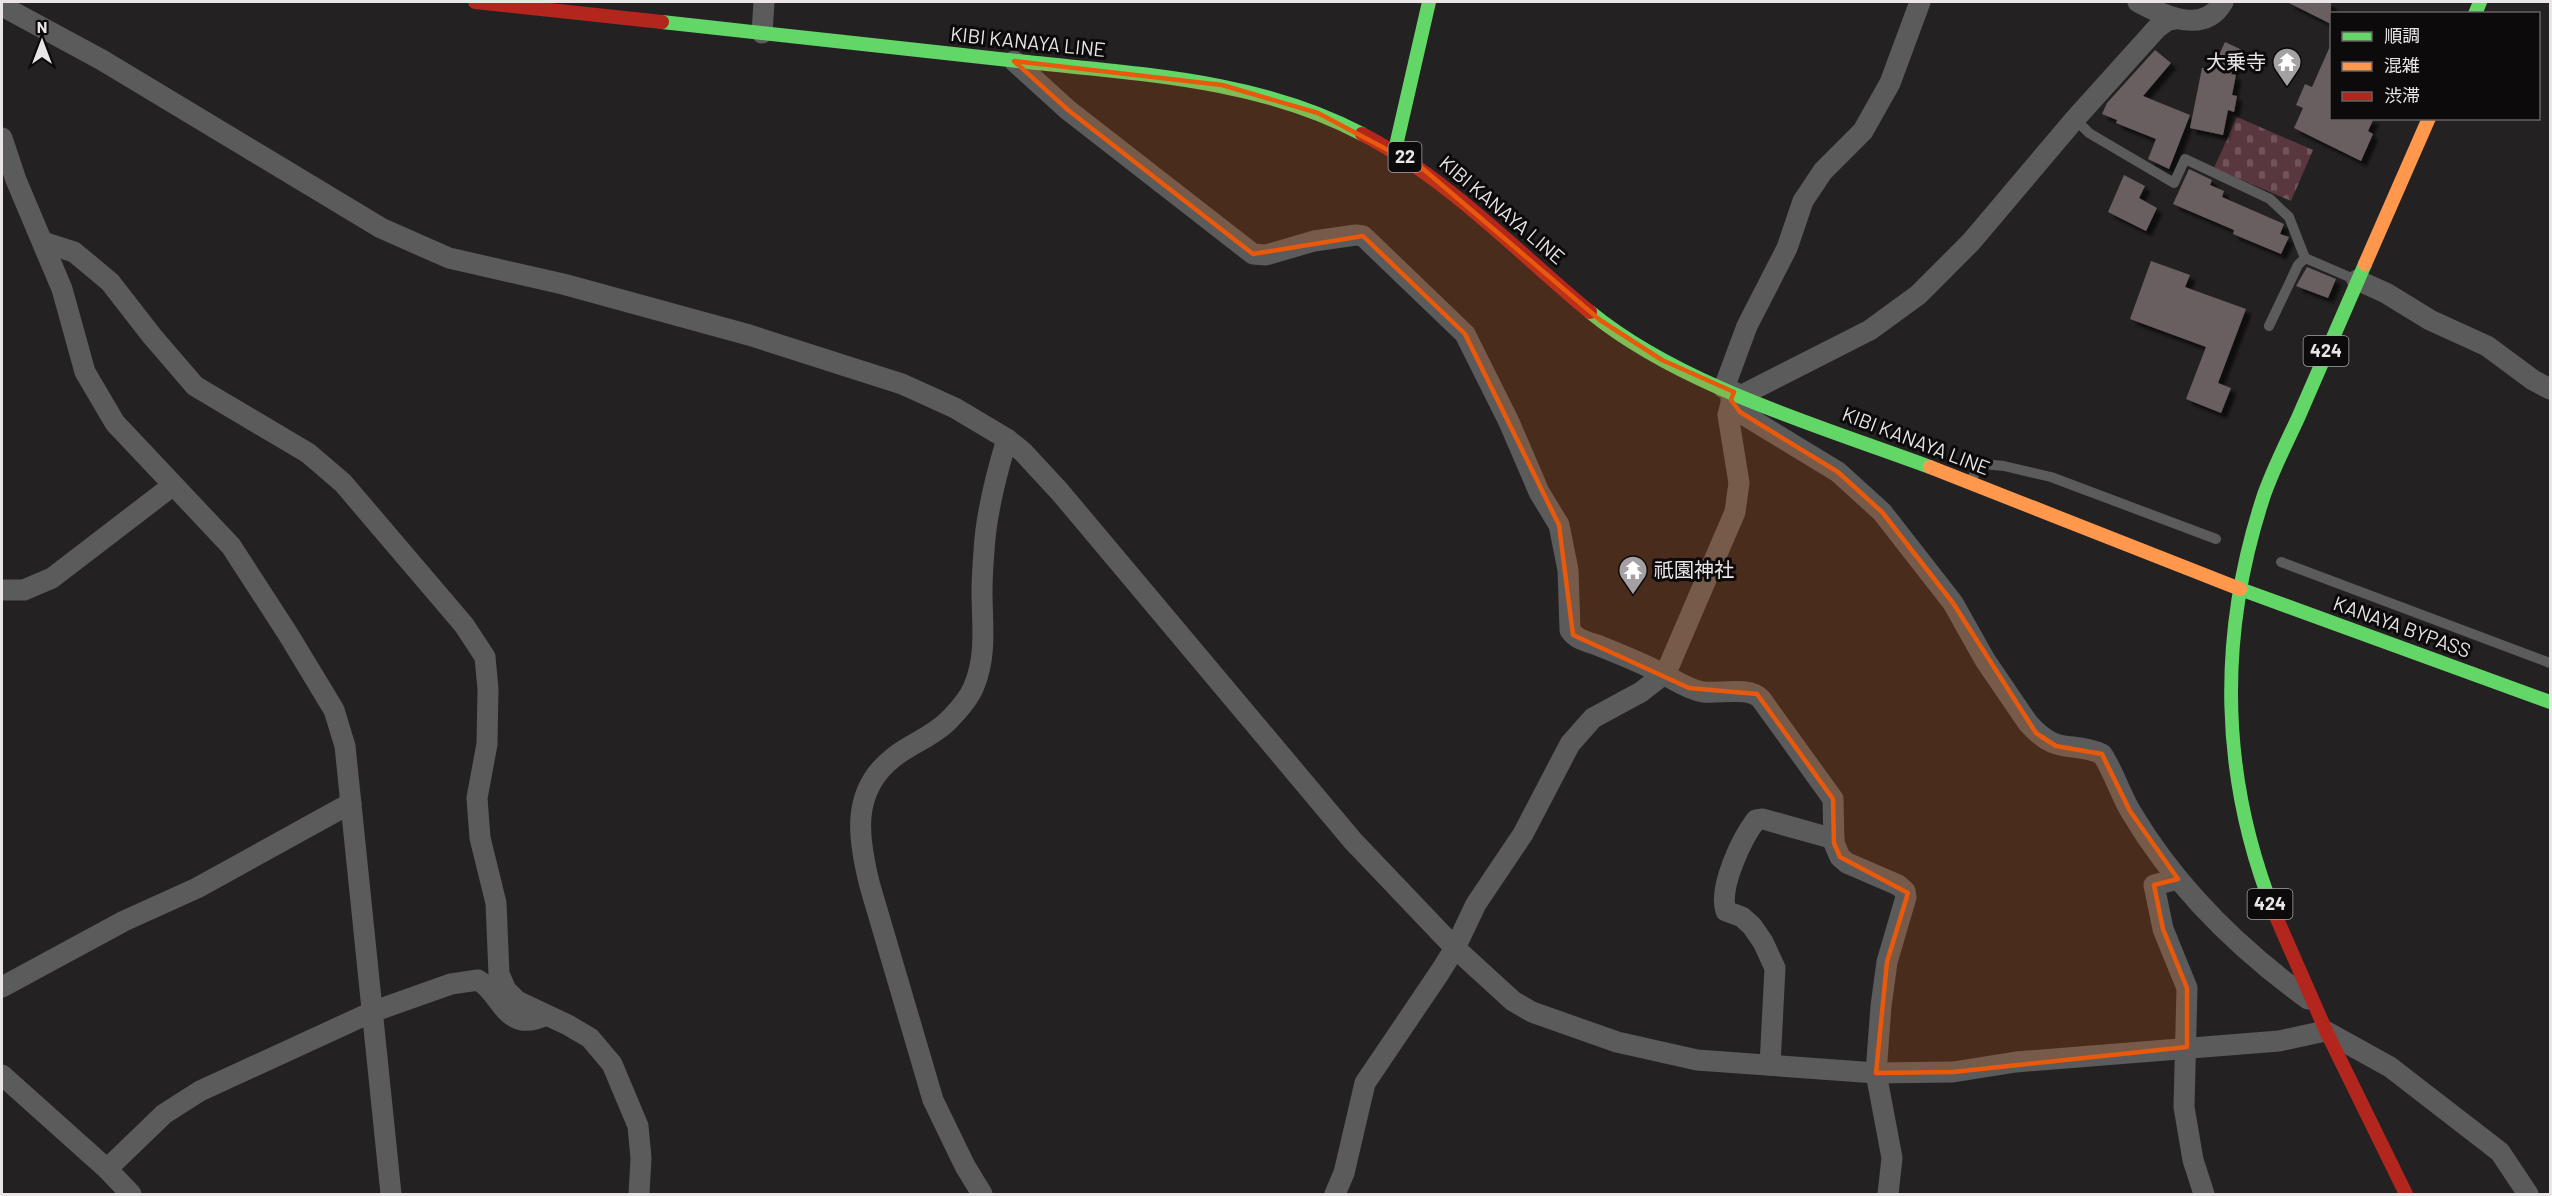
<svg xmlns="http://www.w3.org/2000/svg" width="2552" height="1196" font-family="Barlow,'Noto Sans JP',sans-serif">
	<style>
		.cemetery { fill: url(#cemetery-stones) }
		.building { fill: #695f61; filter: url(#shadow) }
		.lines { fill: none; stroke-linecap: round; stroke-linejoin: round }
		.lane { stroke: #5b5b5b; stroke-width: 10 }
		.street { stroke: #5b5b5b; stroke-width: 21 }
		.fast { stroke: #63d668; stroke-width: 14 }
		.slow { stroke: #ff974d; stroke-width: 14 }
		.jam { stroke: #b3261e; stroke-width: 14 }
		.marked { fill: #e8590c; fill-opacity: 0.2; stroke: #e8590c; stroke-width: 4.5; stroke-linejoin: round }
		.labels { text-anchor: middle; stroke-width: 6; stroke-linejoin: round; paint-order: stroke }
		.shield { fill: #0c0a0b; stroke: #a7a4a5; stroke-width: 1.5 }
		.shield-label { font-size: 18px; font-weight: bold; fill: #eae6e7 }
		.street-label { font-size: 20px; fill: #eae6e7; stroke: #0c0a0b }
		.poi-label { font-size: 20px; fill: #eae6e7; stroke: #0c0a0b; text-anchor: end }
	</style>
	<defs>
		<pattern id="cemetery-stones" width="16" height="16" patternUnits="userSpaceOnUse" patternTransform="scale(1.5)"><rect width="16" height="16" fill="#59373f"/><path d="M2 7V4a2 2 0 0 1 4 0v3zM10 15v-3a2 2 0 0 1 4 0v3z" fill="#71545b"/></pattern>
		<filter id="shadow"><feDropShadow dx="5.5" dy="5.5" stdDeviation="1.5" flood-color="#0009"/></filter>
	</defs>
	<rect width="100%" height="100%" fill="#242122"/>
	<path class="cemetery" d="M2237,117L2313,150L2291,201L2214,168Z"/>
	<g class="building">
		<path d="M2287,2H2331V24Z"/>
		<path d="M2225,42L2242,50L2231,74L2236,75L2232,95L2237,96L2234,112L2228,110L2223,135L2190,128L2202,68L2212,70Z"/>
		<path d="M2331,44V118H2374L2368,131L2373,134L2361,161L2294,128L2303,108L2296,105L2305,84L2312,87Z"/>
		<path d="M2155,50L2171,63L2143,96L2190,115L2169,169L2148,159L2156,139L2116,123L2117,120L2102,114L2107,103Z"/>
		<path d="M2189,169L2212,180L2210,185L2224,191L2222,197L2284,224L2280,234L2289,237L2281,254L2233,234L2234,230L2173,204Z"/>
		<path d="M2124,175L2145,186L2139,198L2157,208L2146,231L2108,212Z"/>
		<path d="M2151,261L2190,275L2185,287L2246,309L2218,383L2231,388L2221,413L2186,399L2206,347L2130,319Z"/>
		<path d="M2307,267L2336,279L2328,298L2296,286Z"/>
	</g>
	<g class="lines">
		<g class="lane">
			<path d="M2075,119L2089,133L2174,183L2185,159L2270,199L2289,217L2305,258L2354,279"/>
			<path d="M2269,326L2298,265L2305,258"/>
			<path d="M1971,480L1978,468L1983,464L2004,466L2051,477L2216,539"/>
			<path d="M2281,562L2550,663"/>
		</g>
		<g class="street">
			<path d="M2138,2C2164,16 2204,35 2223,2"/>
			<path d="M2,6L102,60L381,228L449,258L563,284L749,335L902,384L955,408L1007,439L1023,452L1060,492L1353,841L1455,948L1513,1001L1532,1012L1617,1042L1697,1060L1876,1073L1953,1072L2016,1062L2279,1041L2325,1031L2390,1067L2500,1152L2528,1194"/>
			<path d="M762,33L764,2"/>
			<path d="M1014,61L1068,110L1253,254L1266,255L1314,241L1356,235L1363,236L1465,334L1509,422L1539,492L1559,525L1568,570L1570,630C1577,641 1590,642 1602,647C1622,655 1642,663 1661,673C1675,680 1687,689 1703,692C1720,694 1749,686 1761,699L1833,799L1834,843L1840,857L1847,863L1898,885L1905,891L1906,897L1887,962L1881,1006L1876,1073L1892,1158L1888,1194"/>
			<path d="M2,138L16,180L62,289L85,372L115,423L231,546L288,634L334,710L345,746L391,1194"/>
			<path d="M43,242L74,252L110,282L152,336L195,386L308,453L343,483L464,625L485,657L488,689L487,744L477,798L480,838L496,903L499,974L506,990L517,1001L568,1025L590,1038L612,1064L638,1126L641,1158L639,1194"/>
			<path d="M2357,280L2386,293L2430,320L2487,346L2533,380L2550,389"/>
			<path d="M1724,388L1747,326L1787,248L1803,201L1823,171L1863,131L1890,83L1920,2"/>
			<path d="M1742,395L1870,330L1918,295L1971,242L2075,119L2157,28L2168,20L2175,19"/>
			<path d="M1731,399L1740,412L1746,416L1838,472L1882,512L1953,603L1985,660L2028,723C2058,757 2070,740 2102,754C2114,772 2120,794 2131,812C2175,886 2239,949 2308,999"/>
			<path d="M2,590H24L52,578L172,486"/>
			<path d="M2178,879L2154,885L2163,929L2187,988L2184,1107L2193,1160L2204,1194"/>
			<path d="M2,987L124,921L197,888L351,803"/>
			<path d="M1770,1065L1775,968L1763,942L1752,926L1742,917L1726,911C1718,888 1742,838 1756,820L1763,819L1834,839"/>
			<path d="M2,1075L107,1169L131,1194"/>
			<path d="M107,1169L164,1114L200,1091L372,1012L451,984L478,980C502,993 505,1035 546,1015"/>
			<path d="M982,1194L965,1166L933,1100L870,886C858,839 850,791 894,757C911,744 931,737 947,722C957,712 969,699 974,686C987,655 982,624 982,591C982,578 983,564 984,551C986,513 996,475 1007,439"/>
			<path d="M1335,1194L1344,1173L1365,1083L1440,972L1455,948L1476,904L1523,834L1570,744L1593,718L1641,692L1664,674L1668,668L1735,512L1739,483L1728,415L1734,392"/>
		</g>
		<g class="fast">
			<path d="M2475,14L2480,2"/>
			<path d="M662,22C781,35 899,48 1018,61C1135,74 1256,78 1362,134"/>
			<path d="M1395,150L1429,2"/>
			<path d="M1590,312C1680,386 1820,426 1930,467"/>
			<path d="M2240,589L2550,702"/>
			<path d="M2274,912C2220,776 2218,636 2263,498C2272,471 2286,444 2298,418C2320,367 2343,315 2365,264"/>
		</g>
		<g class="slow">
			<path d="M2365,264L2429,118"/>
			<path d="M1930,467L2240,589"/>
		</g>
		<g class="jam">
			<path d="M475,2L662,22"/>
			<path d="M1362,134C1449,179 1515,250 1590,312"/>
			<path d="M2274,912L2327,1033L2406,1194"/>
		</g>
	</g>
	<path class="marked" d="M1014,61L1222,85L1318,113L1422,168L1600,320L1662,360L1734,392L1731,400L1740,412L1838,472L1882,512L1953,603L2036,733L2056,746L2102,754L2130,811L2178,879L2154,885L2163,929L2187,988V1047L1953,1072L1876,1073L1887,962L1908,893L1840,857L1834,843L1833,799L1757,694L1689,688L1573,635L1559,525L1465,334L1363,236L1253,254L1068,110Z"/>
	<defs>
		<g id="temple-pin" transform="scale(1.5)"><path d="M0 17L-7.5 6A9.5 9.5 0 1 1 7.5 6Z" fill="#a5a1a2" stroke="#0c0a0b"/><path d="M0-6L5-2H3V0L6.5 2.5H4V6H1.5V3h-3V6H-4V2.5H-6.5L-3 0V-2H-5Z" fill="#fff"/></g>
	</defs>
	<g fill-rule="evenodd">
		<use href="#temple-pin" x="2287" y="62"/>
		<use href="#temple-pin" x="1633" y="570"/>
	</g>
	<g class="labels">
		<g class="shield">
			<rect x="1388.5" y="142" width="33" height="30" rx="4.5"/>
			<rect x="2303.5" y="336" width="45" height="30" rx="4.5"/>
			<rect x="2247.5" y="889" width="45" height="30" rx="4.5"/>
		</g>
		<g class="shield-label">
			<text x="1405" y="163">22</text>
			<text x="2326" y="357">424</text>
			<text x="2270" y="910">424</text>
		</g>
		<g class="street-label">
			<text transform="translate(1028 42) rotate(6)" y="7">KIBI KANAYA LINE</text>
			<text transform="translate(1502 210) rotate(40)" y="7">KIBI KANAYA LINE</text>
			<text transform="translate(1916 441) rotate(21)" y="7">KIBI KANAYA LINE</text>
			<text transform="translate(2402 627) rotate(20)" y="7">KANAYA BYPASS</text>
		</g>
		<g class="poi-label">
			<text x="2266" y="69">大乗寺</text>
			<text x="1654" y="577" text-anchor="start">祇園神社</text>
		</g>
	</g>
	<rect width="2552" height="1196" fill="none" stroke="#eae6e7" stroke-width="6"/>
	<rect x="2330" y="12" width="210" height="108" fill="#0c0a0b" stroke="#656263" stroke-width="1.5"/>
	<rect x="2342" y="32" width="30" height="9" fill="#63d668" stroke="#656263" stroke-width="1.5"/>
	<text x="2384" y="42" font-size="18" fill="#eae6e7">順調</text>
	<rect x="2342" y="62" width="30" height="9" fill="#ff974d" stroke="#656263" stroke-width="1.5"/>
	<text x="2384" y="72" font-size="18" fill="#eae6e7">混雑</text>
	<rect x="2342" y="92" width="30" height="9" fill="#b3261e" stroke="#656263" stroke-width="1.5"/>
	<text x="2384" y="102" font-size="18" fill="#eae6e7">渋滞</text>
	<g transform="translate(42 42)" stroke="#0c0a0b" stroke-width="4.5" paint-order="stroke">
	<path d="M0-4.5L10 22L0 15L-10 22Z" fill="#eae6e7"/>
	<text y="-9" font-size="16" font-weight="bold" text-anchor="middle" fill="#eae6e7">N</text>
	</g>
</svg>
